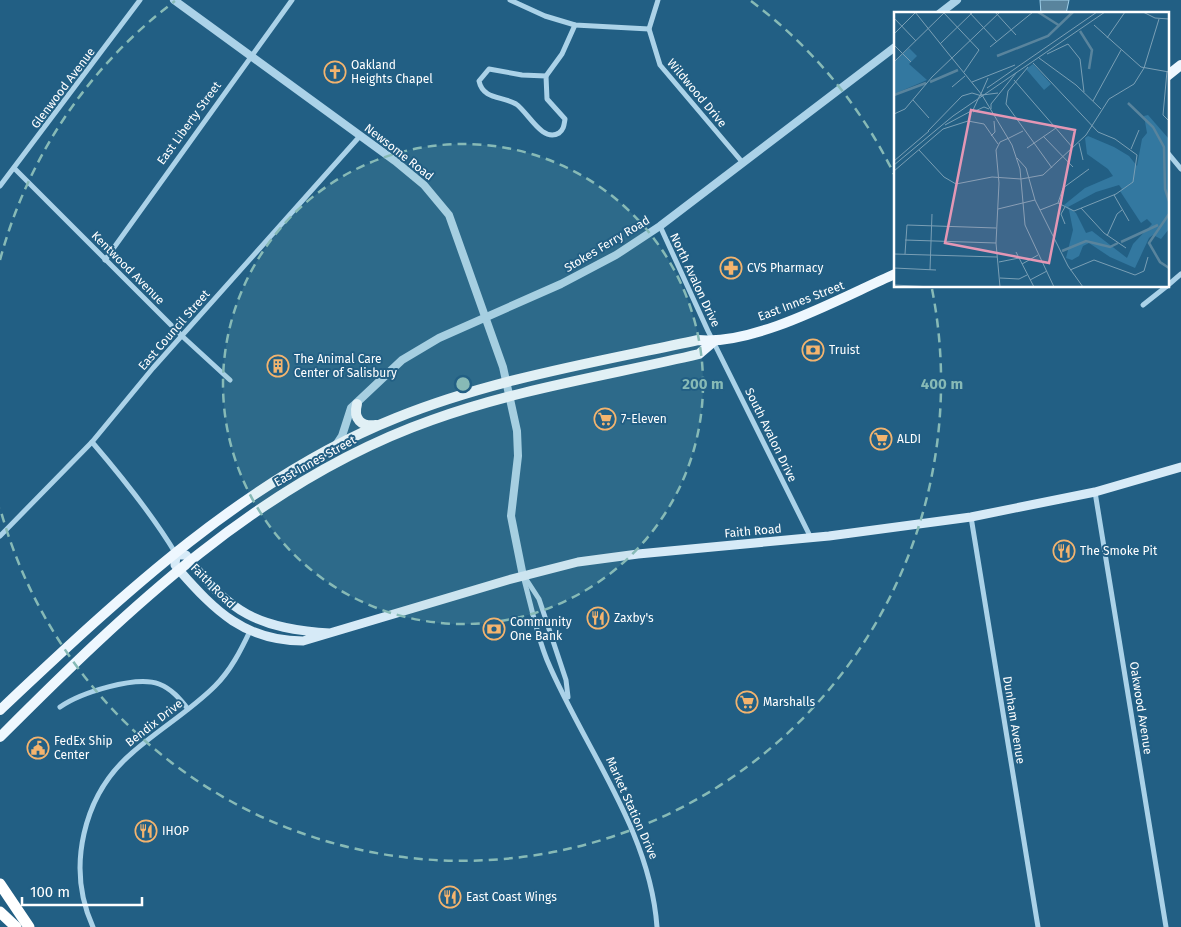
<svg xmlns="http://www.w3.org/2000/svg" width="1181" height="927" font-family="'Fira Sans',sans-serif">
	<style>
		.water { fill: #59849d; stroke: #9fcfe9 }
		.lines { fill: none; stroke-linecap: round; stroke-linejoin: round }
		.minor { stroke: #abd2e8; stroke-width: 5 }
		.tertiary { stroke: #abd2e8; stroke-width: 8 }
		.secondary { stroke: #d6eaf7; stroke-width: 9 }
		.primary { stroke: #eef7fe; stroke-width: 10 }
		.motorway { stroke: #fff; stroke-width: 11 }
		.ring { fill: none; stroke: #87bab6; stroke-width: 2.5; stroke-dasharray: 9 6 }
		.labels { text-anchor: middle; stroke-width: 4; stroke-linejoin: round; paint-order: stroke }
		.poi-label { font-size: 12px; fill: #fff; stroke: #225f84; text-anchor: start }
		.street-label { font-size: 12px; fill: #fff; stroke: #225f84 }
		.inset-river { fill: none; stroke: #59849d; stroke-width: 2.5 }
		.inset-road { fill: none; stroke: #7a9fb5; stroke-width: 1 }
		.view { fill: #e497b5; fill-opacity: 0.15; stroke: #e497b5; stroke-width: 2.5 }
		.inset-edge { fill: none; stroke: #fff; stroke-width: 2.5 }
		.centre { fill: #87bab6; stroke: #225f84; stroke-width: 2.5 }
		.ring-label { font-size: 15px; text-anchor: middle; font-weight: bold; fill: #87bab6; stroke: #225f84; stroke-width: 4; stroke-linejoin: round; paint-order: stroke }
	</style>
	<rect width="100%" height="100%" fill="#225f84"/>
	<path class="water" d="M1040,0H1069L1066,14H1041Z"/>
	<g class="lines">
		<g class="minor">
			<path d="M510,0L545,16L575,25L649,29"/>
			<path d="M658,0L649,29L660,65L743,163"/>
			<path d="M489,69L522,75L546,76L547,99L565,119C564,125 564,129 559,133C542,143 528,112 516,104C503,96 483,100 479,81Z"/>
			<path d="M546,76L562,54L575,25"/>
			<path d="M1167,152L1181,169"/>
			<path d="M14,168L182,336L230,380"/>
			<path d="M0,186L140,0"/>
			<path d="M660,226L708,331L811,538"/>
			<path d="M105,260L292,0"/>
			<path d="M1167,286L1181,274"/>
			<path d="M1143,305L1167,286"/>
			<path d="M92,442C122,477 152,514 176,554"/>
			<path d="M1095,492L1166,927"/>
			<path d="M971,517L1038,927"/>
			<path d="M0,536L92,442L153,368L360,136"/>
			<path d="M523,576C531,604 536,633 547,660C584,748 650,829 657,927"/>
			<path d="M526,579L539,599L566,680L568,697"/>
			<path d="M60,707C80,693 136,675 159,684C172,689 180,699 188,709"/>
			<path d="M93,927C66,868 83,795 132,753C159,729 190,711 215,686C231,670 241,650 250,631"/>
		</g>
		<g class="tertiary">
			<path d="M174,0L395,161L424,185L449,215L503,367L517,431L518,456L511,516L523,576"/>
			<path d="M939,14L957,0"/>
			<path d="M336,445L342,436L351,408L402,360L439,338L561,284L616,255L660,226L895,47"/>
		</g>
		<path class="secondary" d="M330,633C260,629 228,613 186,555H176L175,565L179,570C215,611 245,641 303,641L508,580L578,562L638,554L829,536L971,517L1095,492L1181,467"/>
		<g class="primary">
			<path d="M1167,76L1181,65"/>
			<path d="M357,404C353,419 361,427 376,425"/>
			<path d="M0,710C117,600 245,478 396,418C492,379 597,362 698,340C755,346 842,297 895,274"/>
			<path d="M0,737C126,611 261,480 432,420C518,389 610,375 699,354L713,342"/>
		</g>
		<g class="motorway">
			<path d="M0,884L29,927"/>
			<path d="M0,912L16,927"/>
		</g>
	</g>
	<circle cx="463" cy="384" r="240" fill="#87bab6" fill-opacity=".12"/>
	<g class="ring">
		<circle cx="463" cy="384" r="240"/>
		<path d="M0 260A479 479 0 0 1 175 1M751 1A479 479 0 0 1 894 174M932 289A479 479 0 0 1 0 508"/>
	</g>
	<defs>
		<g id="church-ring" transform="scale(1.125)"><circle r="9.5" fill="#225f84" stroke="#f4b46e" stroke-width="1.5"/><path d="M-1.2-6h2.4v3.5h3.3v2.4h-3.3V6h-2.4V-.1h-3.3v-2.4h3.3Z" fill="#f4b46e"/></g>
		<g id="pharmacy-ring" transform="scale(1.125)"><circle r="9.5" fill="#225f84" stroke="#f4b46e" stroke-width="1.5"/><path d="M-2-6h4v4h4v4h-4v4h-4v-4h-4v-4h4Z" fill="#f4b46e"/></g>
		<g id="bank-ring" transform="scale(1.125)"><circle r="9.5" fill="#225f84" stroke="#f4b46e" stroke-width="1.5"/><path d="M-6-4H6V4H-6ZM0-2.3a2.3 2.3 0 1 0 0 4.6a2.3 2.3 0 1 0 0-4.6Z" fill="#f4b46e"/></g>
		<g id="building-ring" transform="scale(1.125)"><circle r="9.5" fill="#225f84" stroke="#f4b46e" stroke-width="1.5"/><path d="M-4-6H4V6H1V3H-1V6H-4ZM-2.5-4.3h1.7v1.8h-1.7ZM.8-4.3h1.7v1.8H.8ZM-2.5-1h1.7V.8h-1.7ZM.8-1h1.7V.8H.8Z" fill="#f4b46e"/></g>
		<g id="supermarket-ring" transform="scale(1.125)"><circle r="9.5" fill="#225f84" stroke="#f4b46e" stroke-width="1.5"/><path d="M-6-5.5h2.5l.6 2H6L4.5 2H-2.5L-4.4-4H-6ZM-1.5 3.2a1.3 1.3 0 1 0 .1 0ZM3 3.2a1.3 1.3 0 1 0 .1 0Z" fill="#f4b46e"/></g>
		<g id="restaurant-ring" transform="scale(1.125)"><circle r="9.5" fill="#225f84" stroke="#f4b46e" stroke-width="1.5"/><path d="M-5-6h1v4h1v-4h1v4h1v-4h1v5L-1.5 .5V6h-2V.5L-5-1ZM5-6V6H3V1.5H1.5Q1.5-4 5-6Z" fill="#f4b46e"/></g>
		<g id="civic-ring" transform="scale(1.125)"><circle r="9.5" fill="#225f84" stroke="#f4b46e" stroke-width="1.5"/><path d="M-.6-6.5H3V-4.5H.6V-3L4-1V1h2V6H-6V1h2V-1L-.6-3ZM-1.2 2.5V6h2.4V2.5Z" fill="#f4b46e"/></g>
	</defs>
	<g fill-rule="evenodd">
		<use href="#church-ring" x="335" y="72"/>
		<use href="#pharmacy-ring" x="731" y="268"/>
		<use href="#bank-ring" x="813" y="350"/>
		<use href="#building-ring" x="278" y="366"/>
		<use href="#supermarket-ring" x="605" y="419"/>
		<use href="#supermarket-ring" x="881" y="439"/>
		<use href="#restaurant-ring" x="1064" y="551"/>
		<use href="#restaurant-ring" x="598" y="618"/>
		<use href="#bank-ring" x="494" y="629"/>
		<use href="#supermarket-ring" x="747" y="702"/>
		<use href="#civic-ring" x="38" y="748"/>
		<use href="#restaurant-ring" x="146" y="831"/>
		<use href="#restaurant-ring" x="450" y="897"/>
	</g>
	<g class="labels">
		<g class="poi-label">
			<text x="351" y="69">Oakland<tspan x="351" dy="14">Heights Chapel</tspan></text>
			<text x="747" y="272">CVS Pharmacy</text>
			<text x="829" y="354">Truist</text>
			<text x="294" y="363">The Animal Care<tspan x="294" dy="14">Center of Salisbury</tspan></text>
			<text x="621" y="423">7-Eleven</text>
			<text x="897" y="443">ALDI</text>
			<text x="1080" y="555">The Smoke Pit</text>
			<text x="614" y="622">Zaxby's</text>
			<text x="510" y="626">Community<tspan x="510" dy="14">One Bank</tspan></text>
			<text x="763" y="706">Marshalls</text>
			<text x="54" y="745">FedEx Ship<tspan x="54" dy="14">Center</tspan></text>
			<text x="162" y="835">IHOP</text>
			<text x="466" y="901">East Coast Wings</text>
		</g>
		<g class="street-label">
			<text transform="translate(63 88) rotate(-53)" y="4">Glenwood Avenue</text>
			<text transform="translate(697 93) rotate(50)" y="4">Wildwood Drive</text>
			<text transform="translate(189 123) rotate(-54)" y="4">East Liberty Street</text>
			<text transform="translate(399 152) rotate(38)" y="4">Newsome Road</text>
			<text transform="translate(607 244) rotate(-31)" y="4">Stokes Ferry Road</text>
			<text transform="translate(128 268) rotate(45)" y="4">Kentwood Avenue</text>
			<text transform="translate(695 280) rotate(65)" y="4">North Avalon Drive</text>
			<text transform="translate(801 301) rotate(-21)" y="4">East Innes Street</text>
			<text transform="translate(174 330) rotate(-49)" y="4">East Council Street</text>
			<text transform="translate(771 435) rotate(64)" y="4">South Avalon Drive</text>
			<text transform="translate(315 461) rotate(-29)" y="4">East Innes Street</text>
			<text transform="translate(753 531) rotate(-5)" y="4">Faith Road</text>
			<text transform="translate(213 586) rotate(45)" y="4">Faith Road</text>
			<text transform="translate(1141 708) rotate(81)" y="4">Oakwood Avenue</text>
			<text transform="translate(1014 720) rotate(81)" y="4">Dunham Avenue</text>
			<text transform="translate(154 723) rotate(-38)" y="4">Bendix Drive</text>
			<text transform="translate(632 808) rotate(66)" y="4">Market Station Drive</text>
		</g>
	</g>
	<g transform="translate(894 12)">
		<rect width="275" height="275" fill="#225f84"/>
		<path d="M15,36L23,44L15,52L33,68L0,82V50ZM139,52L157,72L150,78L132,57ZM254,103L275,127V217L267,227L259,223L255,226L241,256L216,245L195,231L189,234L185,244L178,248L172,246L179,218L175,198L170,193L191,176L219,164L214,157L193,142L191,126L194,124L220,135L235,144L243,154L248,127L253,121L250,104ZM225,173L228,177L226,179L247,211L253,207L258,212L239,232L233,246L198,219L192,221L182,201L174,195L202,180Z" fill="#3378a0" fill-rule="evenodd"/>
		<path class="inset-river" d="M144,0L166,14M186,19L198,38L195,57M103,44L154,24L179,0M36,70L64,58M0,83L32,71M234,91L259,115L270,135L271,177L275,189M275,202L255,231L266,250L275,256M227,230L264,213M168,239L192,229L216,235L224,231"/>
		<path class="inset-road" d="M21,0L53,40M49,0L85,38L70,60M75,0L103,30M101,0L122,23M249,0L261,6L275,7M0,6L22,29M200,13L247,55L275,60M0,22L21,1M213,26L231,0M46,32L79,0M0,33L17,50M96,35L139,0M53,40L88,83L118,133L126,157L131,213L160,275M153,42L174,32L186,47L190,80M145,46L182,73L207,97M0,50L51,0M139,51L204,120L221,127L243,143L239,170L222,182L180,199L164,191L146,198M134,55L114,79L112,92L158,156M273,59L269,103L275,109M120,68L179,136M78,70L121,53M58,75L71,64M93,76L203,0M88,83L104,81M86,84L94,66M19,88L35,106M199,89L227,38M97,97V92L122,61M79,100L90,95L95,97M0,102L11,97L38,65L106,0M51,113L79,98L86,83M34,119L68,84L78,81L88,84M97,124L101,120L100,109M149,124L179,155M115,126L129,119M185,131L189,148M133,136L162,116M237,137L245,118M25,138L50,165L62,172L98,165L127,167L149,163L192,123L215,87L240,72L250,56L265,7M123,146L132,156L141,188L174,254L189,275M0,149L35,119M0,153L59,104L211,0M0,159L49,117L74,109L90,112L104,132M220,183L235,209M164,191L169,176L195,157M171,195L167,202L171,212M187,196L210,221L232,236M104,197L141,188M213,224L223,202L228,198M11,228L102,231M122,240L140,275M0,242L103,245M11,242L13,213L102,216M105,250L125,246M128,252L144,243M0,256L42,258M36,258L38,202M176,258L200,248L241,263L250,259L254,245M106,266L125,267L133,263M136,268L153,259M0,273L39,275M106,275L102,231L105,171L102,138L106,130L115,126"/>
		<path class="view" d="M77,98L181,118L155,251L51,231Z"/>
		<rect width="275" height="275" class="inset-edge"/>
	</g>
	<circle cx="463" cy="384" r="8" class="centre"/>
	<g class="ring-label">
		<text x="703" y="389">200 m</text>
		<text x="942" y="389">400 m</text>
	</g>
	<path d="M22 897v8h120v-8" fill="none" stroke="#ffffff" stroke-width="2.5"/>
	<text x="30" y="897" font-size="15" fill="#ffffff" stroke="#225f84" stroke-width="4" paint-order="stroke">100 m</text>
</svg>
